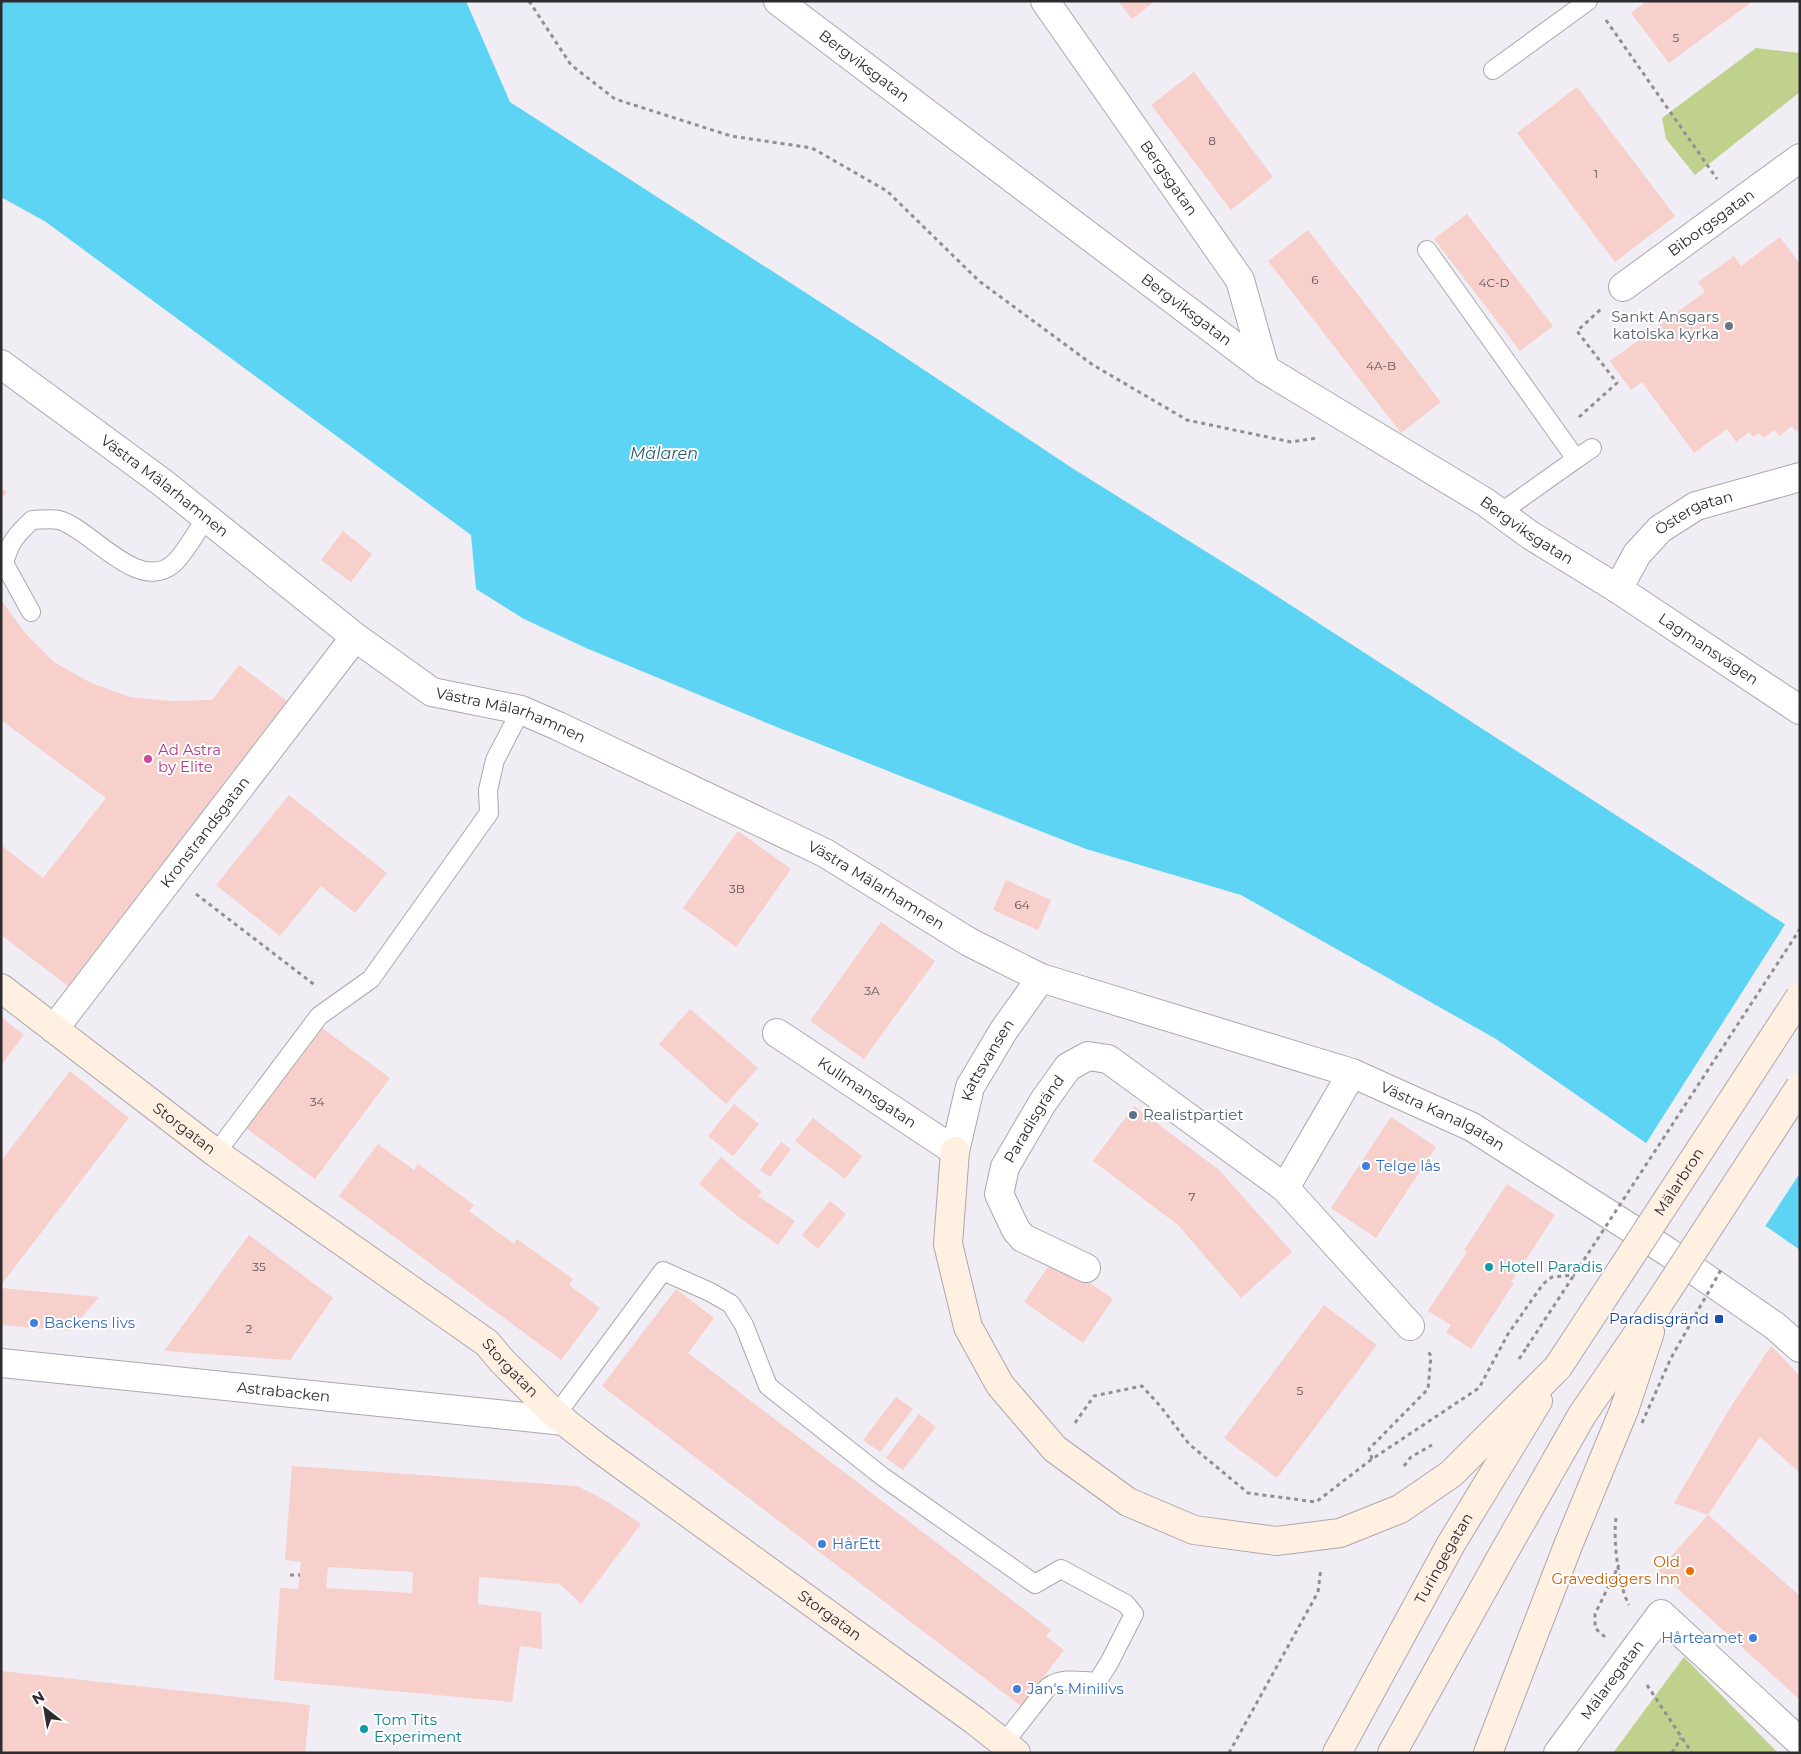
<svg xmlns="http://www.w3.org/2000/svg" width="1801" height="1754" font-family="Montserrat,sans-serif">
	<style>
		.green { fill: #c0d18d }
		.water { fill: #5ed4f4 }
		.pier { fill: #f1edf4 }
		.building { fill: #f7cfcb; fill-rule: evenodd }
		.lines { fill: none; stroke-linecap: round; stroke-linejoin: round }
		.lane-casing { stroke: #aba7ae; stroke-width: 20 }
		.street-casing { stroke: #aba7ae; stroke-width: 30 }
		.secondary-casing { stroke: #aba7ae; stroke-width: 30 }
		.path { stroke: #928f94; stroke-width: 3; stroke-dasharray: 4 4; stroke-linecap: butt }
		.lane { stroke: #fff; stroke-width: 18 }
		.street { stroke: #fff; stroke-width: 28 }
		.secondary { stroke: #fff0e2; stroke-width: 28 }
		.secondary-bridge-casing { stroke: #aba7ae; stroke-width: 30; stroke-linecap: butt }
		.path-bridge { stroke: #928f94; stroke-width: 3; stroke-dasharray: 4 4; stroke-linecap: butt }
		.secondary-bridge { stroke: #fff0e2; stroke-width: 28 }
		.worship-dot { fill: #6b7280; stroke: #fff; stroke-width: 2 }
		.hotel-dot { fill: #d1479c; stroke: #fff; stroke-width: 2 }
		.service-dot { fill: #5c6f8a; stroke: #fff; stroke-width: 2 }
		.shop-dot { fill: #3f7fe0; stroke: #fff; stroke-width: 2 }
		.culture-dot { fill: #0f9aa8; stroke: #fff; stroke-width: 2 }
		.transit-dot { fill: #1a4fb4; stroke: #fff; stroke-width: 2 }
		.food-dot { fill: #e8710a; stroke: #fff; stroke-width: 2 }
		.labels { text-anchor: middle; stroke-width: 4; stroke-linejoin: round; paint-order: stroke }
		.number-label { font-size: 12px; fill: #605455 }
		.street-label { font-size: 15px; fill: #2d2b2e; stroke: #fff }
		.worship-label { font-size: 15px; fill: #5b616d; stroke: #fff; text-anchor: end }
		.hotel-label { font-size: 15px; fill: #b23c85; stroke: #fff; text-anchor: start }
		.service-label { font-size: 15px; fill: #4e5e75; stroke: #fff; text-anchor: start }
		.shop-label { font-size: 15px; fill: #366cbe; stroke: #fff; text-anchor: start }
		.culture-label { font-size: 15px; fill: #0d838f; stroke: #fff; text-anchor: start }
		.transit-label { font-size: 15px; fill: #164399; stroke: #fff; text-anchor: end }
		.food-label { font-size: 15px; fill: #c56008; stroke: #fff; text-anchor: end }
		.water-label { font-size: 16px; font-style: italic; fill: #275866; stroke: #fff }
	</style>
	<rect width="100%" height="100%" fill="#f1edf4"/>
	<g class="green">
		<path d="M1756,48L1800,53V92L1695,175L1666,139L1662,118Z"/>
		<path d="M1684,1657L1778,1753H1613Z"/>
	</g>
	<path class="water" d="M1,1H466L510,102L885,344L1072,468L1258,584L1800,934V1250L1496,1039L1241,895L1086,849L779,728L586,648L524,619L476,589L471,535L46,222L1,197Z"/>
	<path class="pier" d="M1786,923L1800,931V1173L1764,1228L1645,1145Z"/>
	<g class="building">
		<path d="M1118,1H1155L1132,19Z"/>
		<path d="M1647,1H1753L1669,63L1631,13Z"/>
		<path d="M1194,72L1273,177L1231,210L1151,105Z"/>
		<path d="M1577,87L1675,216L1615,262L1517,133Z"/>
		<path d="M1467,214L1553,326L1520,351L1434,239Z"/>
		<path d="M1308,230L1441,402L1401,433L1268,261Z"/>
		<path d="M1780,237L1800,264V429L1796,432L1792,426L1779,436L1775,430L1763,438L1759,433L1753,437L1749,432L1736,442L1727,429L1694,453L1642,382L1631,390L1610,361L1705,292L1698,282L1734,256L1741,266Z"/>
		<path d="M1,488L7,492L1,499Z"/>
		<path d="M343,531L372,554L351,582L321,560Z"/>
		<path d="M1,600L25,633L54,662L91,683L130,697L170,701L212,700L239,665L287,701L68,986L1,935V845L43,878L106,798L1,720Z"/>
		<path d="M289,795L387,873L355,913L321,886L280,936L216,885Z"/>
		<path d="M738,831L791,869L736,947L683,908Z"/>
		<path d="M1006,880L1051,900L1038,930L993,910Z"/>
		<path d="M881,922L935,961L864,1059L810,1021Z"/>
		<path d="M690,1009L758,1068L726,1104L659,1044Z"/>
		<path d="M1,1017L24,1035L1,1065Z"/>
		<path d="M318,1025L390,1078L315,1179L243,1126Z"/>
		<path d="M70,1071L129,1118L1,1285V1161Z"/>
		<path d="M734,1104L759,1124L733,1156L708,1136Z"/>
		<path d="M1134,1106L1219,1170L1292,1252L1241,1298L1178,1225L1093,1161Z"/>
		<path d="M1391,1117L1436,1147L1376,1238L1331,1208Z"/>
		<path d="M813,1118L862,1156L845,1179L795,1141Z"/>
		<path d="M781,1142L791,1149L770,1177L760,1170Z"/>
		<path d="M378,1144L414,1170L418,1164L474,1205L469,1211L514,1244L517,1239L573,1279L569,1285L600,1308L561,1360L339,1196Z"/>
		<path d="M721,1157L762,1192L758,1196L795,1221L778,1245L740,1218L699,1184Z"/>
		<path d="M1507,1184L1555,1215L1511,1282L1514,1283L1471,1349L1446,1332L1451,1325L1428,1311L1467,1252L1464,1250Z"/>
		<path d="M830,1201L846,1214L818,1249L802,1235Z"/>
		<path d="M249,1235L333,1298L290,1360L164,1351Z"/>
		<path d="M1054,1258L1113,1299L1083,1343L1024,1302Z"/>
		<path d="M1,1288L99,1297L70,1331L1,1325Z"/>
		<path d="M676,1289L714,1318L688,1353L1051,1630L1046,1636L1064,1650L1021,1706L602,1386Z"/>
		<path d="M1324,1305L1377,1345L1277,1478L1224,1438Z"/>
		<path d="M1771,1346L1800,1376V1473L1760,1437L1708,1515L1800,1596V1651L1798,1654L1800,1656V1700L1658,1571L1708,1515L1674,1503L1730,1408Z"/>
		<path d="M896,1397L913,1409L880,1452L863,1440Z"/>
		<path d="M919,1414L936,1427L903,1470L886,1458Z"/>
		<path d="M292,1466L577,1486L605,1500L641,1524L581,1604L560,1584L479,1577L478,1604L541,1612L542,1649L520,1646L512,1702L274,1680L280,1588L298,1589L301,1562L285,1560ZM328,1567L413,1572L412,1593L326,1588Z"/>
		<path d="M1,1671L310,1705L305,1753H1Z"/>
	</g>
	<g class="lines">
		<g class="lane-casing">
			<g id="lane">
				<path d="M1493,70L1588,1"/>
				<path d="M1427,250L1576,459L1500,513"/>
				<path d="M1576,459L1592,448"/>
				<path d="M31,612L4,563C10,542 16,535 32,520C40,520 51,518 59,520C90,528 138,594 173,564C184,555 197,531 206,518"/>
				<path d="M216,1153L319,1016L371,979L489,813L488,790L495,760L521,710"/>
				<path d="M556,1415L663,1271L710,1292L731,1304L744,1325L768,1386L883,1477L1035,1584L1061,1569L1126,1604L1134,1614L1109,1663L1097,1682C1080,1681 1062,1677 1048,1687L1004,1743"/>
			</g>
		</g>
		<g class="street-casing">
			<g id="street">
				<path id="s1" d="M778,1L1265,369L1485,502L1530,535L1618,589L1800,710"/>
				<path id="s2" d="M1045,1L1240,280L1265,369"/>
				<path id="s3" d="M1623,287L1800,158"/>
				<path id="s4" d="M1,364L163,483L355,637L432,692L521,710L558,726L825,853L969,942L1041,978L1352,1073L1472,1127L1668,1252L1775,1326L1800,1348"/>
				<path id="s5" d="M1618,589L1637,554L1660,529L1696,506L1800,477"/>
				<path id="s6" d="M54,1029L355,637"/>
				<path id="s7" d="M777,1033L955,1151L970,1087L1004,1030L1041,978"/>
				<path d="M1352,1073L1285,1188L1410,1326"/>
				<path id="s8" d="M1086,1268L1023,1238L1016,1230L999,1194L1005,1167L1043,1102L1068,1067L1088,1056L1108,1059L1285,1188"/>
				<path id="s9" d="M1,1363L564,1421"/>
				<path id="s10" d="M1558,1753L1661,1614L1800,1742"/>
			</g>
		</g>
		<g class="secondary-casing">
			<g id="secondary">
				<path id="s11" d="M1,988L216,1153L487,1343L502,1361L556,1415L597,1447L974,1720L1016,1753"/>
				<path d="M955,1151L948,1244L968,1327L1000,1385L1055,1449L1128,1502L1194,1530L1276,1541L1340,1533L1400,1509L1451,1474L1558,1367"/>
				<path id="s12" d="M1337,1753L1451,1544L1538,1401"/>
				<path d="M1392,1753L1499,1561L1582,1415L1659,1303"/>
				<path d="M1488,1753L1569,1543L1624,1410L1650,1332"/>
			</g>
		</g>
		<g class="path">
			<path d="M529,1L571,65L615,99L731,136L812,148L887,191L979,281L1093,365L1187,420L1291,442L1317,438"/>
			<path d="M1606,20L1717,179"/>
			<path d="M1579,417L1617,383L1577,331L1601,309"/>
			<path d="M196,894L316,986"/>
			<path d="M1519,1359L1527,1347"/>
			<path d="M1075,1423L1094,1396L1142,1386L1161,1407L1189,1444L1248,1493L1316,1502L1372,1459L1479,1388L1508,1334L1543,1284L1552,1277L1575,1275"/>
			<path d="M1372,1459L1369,1449L1428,1389L1431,1356L1427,1350"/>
			<path d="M1404,1466L1411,1457L1432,1445"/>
			<path d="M1616,1518C1613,1541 1618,1584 1629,1605"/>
			<path d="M290,1575H300"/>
			<path d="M1605,1637L1595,1628V1614L1619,1565"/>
			<path d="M1647,1685L1692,1753"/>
			<path d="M1229,1753L1318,1592L1321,1568"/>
			<path d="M1672,1753L1681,1738"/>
		</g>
		<use href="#lane" class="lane"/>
		<use href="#street" class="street"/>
		<use href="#secondary" class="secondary"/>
		<g class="secondary-bridge-casing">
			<g id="secondary-bridge">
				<path d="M1659,1303L1800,1087"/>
				<path id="s13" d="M1558,1367L1800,997"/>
			</g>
		</g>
		<g class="path-bridge">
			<path d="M1527,1347L1800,929"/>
			<path d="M1642,1423L1671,1358L1722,1268"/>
		</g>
		<use href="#secondary-bridge" class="secondary-bridge"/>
	</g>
	<circle class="worship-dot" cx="1729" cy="326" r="5"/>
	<circle class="hotel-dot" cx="148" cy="759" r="5"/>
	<circle class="service-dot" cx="1133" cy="1115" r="5"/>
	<g class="shop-dot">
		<circle cx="1366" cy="1166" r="5"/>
		<circle cx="34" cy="1323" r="5"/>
		<circle cx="822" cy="1544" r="5"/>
		<circle cx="1753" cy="1638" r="5"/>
		<circle cx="1017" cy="1689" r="5"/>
	</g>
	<g class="culture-dot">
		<circle cx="1489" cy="1267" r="5"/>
		<circle cx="364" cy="1729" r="5"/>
	</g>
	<rect class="transit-dot" x="1714" y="1314" width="10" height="10" rx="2.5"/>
	<circle class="food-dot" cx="1690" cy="1571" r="5"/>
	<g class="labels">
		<g class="number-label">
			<text x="1676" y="42">5</text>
			<text x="1212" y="145">8</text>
			<text x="1596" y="178">1</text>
			<text x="1315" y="284">6</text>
			<text x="1494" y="287">4C-D</text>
			<text x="1381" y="370">4A-B</text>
			<text x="737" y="893">3B</text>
			<text x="1022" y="909">64</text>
			<text x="872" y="995">3A</text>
			<text x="317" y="1106">34</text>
			<text x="1192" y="1201">7</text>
			<text x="259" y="1271">35</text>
			<text x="249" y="1333">2</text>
			<text x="1300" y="1395">5</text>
		</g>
		<g class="street-label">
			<text dy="5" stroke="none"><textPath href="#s1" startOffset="108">Bergviksgatan</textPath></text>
			<text dy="5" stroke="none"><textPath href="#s2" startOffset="216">Bergsgatan</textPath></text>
			<text dy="5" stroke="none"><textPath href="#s3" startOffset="109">Biborgsgatan</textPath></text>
			<text dy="5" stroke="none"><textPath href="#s1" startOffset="512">Bergviksgatan</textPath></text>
			<text dy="5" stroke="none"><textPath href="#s4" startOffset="204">Västra Mälarhamnen</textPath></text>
			<text dy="5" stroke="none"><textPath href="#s5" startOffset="112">Östergatan</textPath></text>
			<text dy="5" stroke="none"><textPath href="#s1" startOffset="918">Bergviksgatan</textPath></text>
			<text dy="5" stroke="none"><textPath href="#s1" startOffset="1135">Lagmansvägen</textPath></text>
			<text dy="5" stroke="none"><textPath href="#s4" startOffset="624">Västra Mälarhamnen</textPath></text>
			<text dy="5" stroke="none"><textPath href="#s6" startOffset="248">Kronstrandsgatan</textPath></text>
			<text dy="5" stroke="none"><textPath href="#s4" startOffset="1029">Västra Mälarhamnen</textPath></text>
			<text dy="5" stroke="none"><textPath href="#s7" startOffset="311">Kattsvansen</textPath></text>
			<text dy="5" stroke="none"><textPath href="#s7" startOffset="108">Kullmansgatan</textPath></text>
			<text dy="5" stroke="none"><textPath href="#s4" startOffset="1644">Västra Kanalgatan</textPath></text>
			<text dy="5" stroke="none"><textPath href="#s8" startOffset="204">Paradisgränd</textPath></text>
			<text dy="5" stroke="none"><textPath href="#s11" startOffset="231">Storgatan</textPath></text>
			<text dy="5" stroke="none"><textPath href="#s13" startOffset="221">Mälarbron</textPath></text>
			<text dy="5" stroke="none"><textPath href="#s11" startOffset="636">Storgatan</textPath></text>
			<text dy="5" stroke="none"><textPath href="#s9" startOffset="284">Astrabacken</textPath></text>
			<text dy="5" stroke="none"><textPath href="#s12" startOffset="222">Turingegatan</textPath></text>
			<text dy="5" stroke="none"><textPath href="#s11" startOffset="1041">Storgatan</textPath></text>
			<text dy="5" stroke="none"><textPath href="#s10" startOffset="91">Mälaregatan</textPath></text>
		</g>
		<g class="worship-label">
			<text x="1719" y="322">Sankt Ansgars<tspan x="1719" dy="17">katolska kyrka</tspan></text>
		</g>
		<g class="hotel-label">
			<text x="158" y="755">Ad Astra<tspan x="158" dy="17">by Elite</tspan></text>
		</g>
		<g class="service-label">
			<text x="1143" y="1120">Realistpartiet</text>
		</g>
		<g class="shop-label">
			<text x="1376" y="1171">Telge lås</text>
			<text x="44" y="1328">Backens livs</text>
			<text x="832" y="1549">HårEtt</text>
			<text x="1743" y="1643" text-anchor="end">Hårteamet</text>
			<text x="1027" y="1694">Jan's Minilivs</text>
		</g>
		<g class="culture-label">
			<text x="1499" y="1272">Hotell Paradis</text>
			<text x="374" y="1725">Tom Tits<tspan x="374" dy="17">Experiment</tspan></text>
		</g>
		<g class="transit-label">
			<text x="1709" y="1324">Paradisgränd</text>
		</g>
		<g class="food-label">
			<text x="1680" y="1567">Old<tspan x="1680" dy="17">Gravediggers Inn</tspan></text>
		</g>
		<g class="water-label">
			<text x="664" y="459">Mälaren</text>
		</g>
	</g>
	<rect width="1801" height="1754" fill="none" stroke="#2d2b2e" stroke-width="5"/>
	<g transform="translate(45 1709) rotate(329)" stroke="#ffffff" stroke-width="4" paint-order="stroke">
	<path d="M0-4L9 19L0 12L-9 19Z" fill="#2d2b2e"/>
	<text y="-8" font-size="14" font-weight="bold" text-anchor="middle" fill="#2d2b2e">N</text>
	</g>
</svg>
